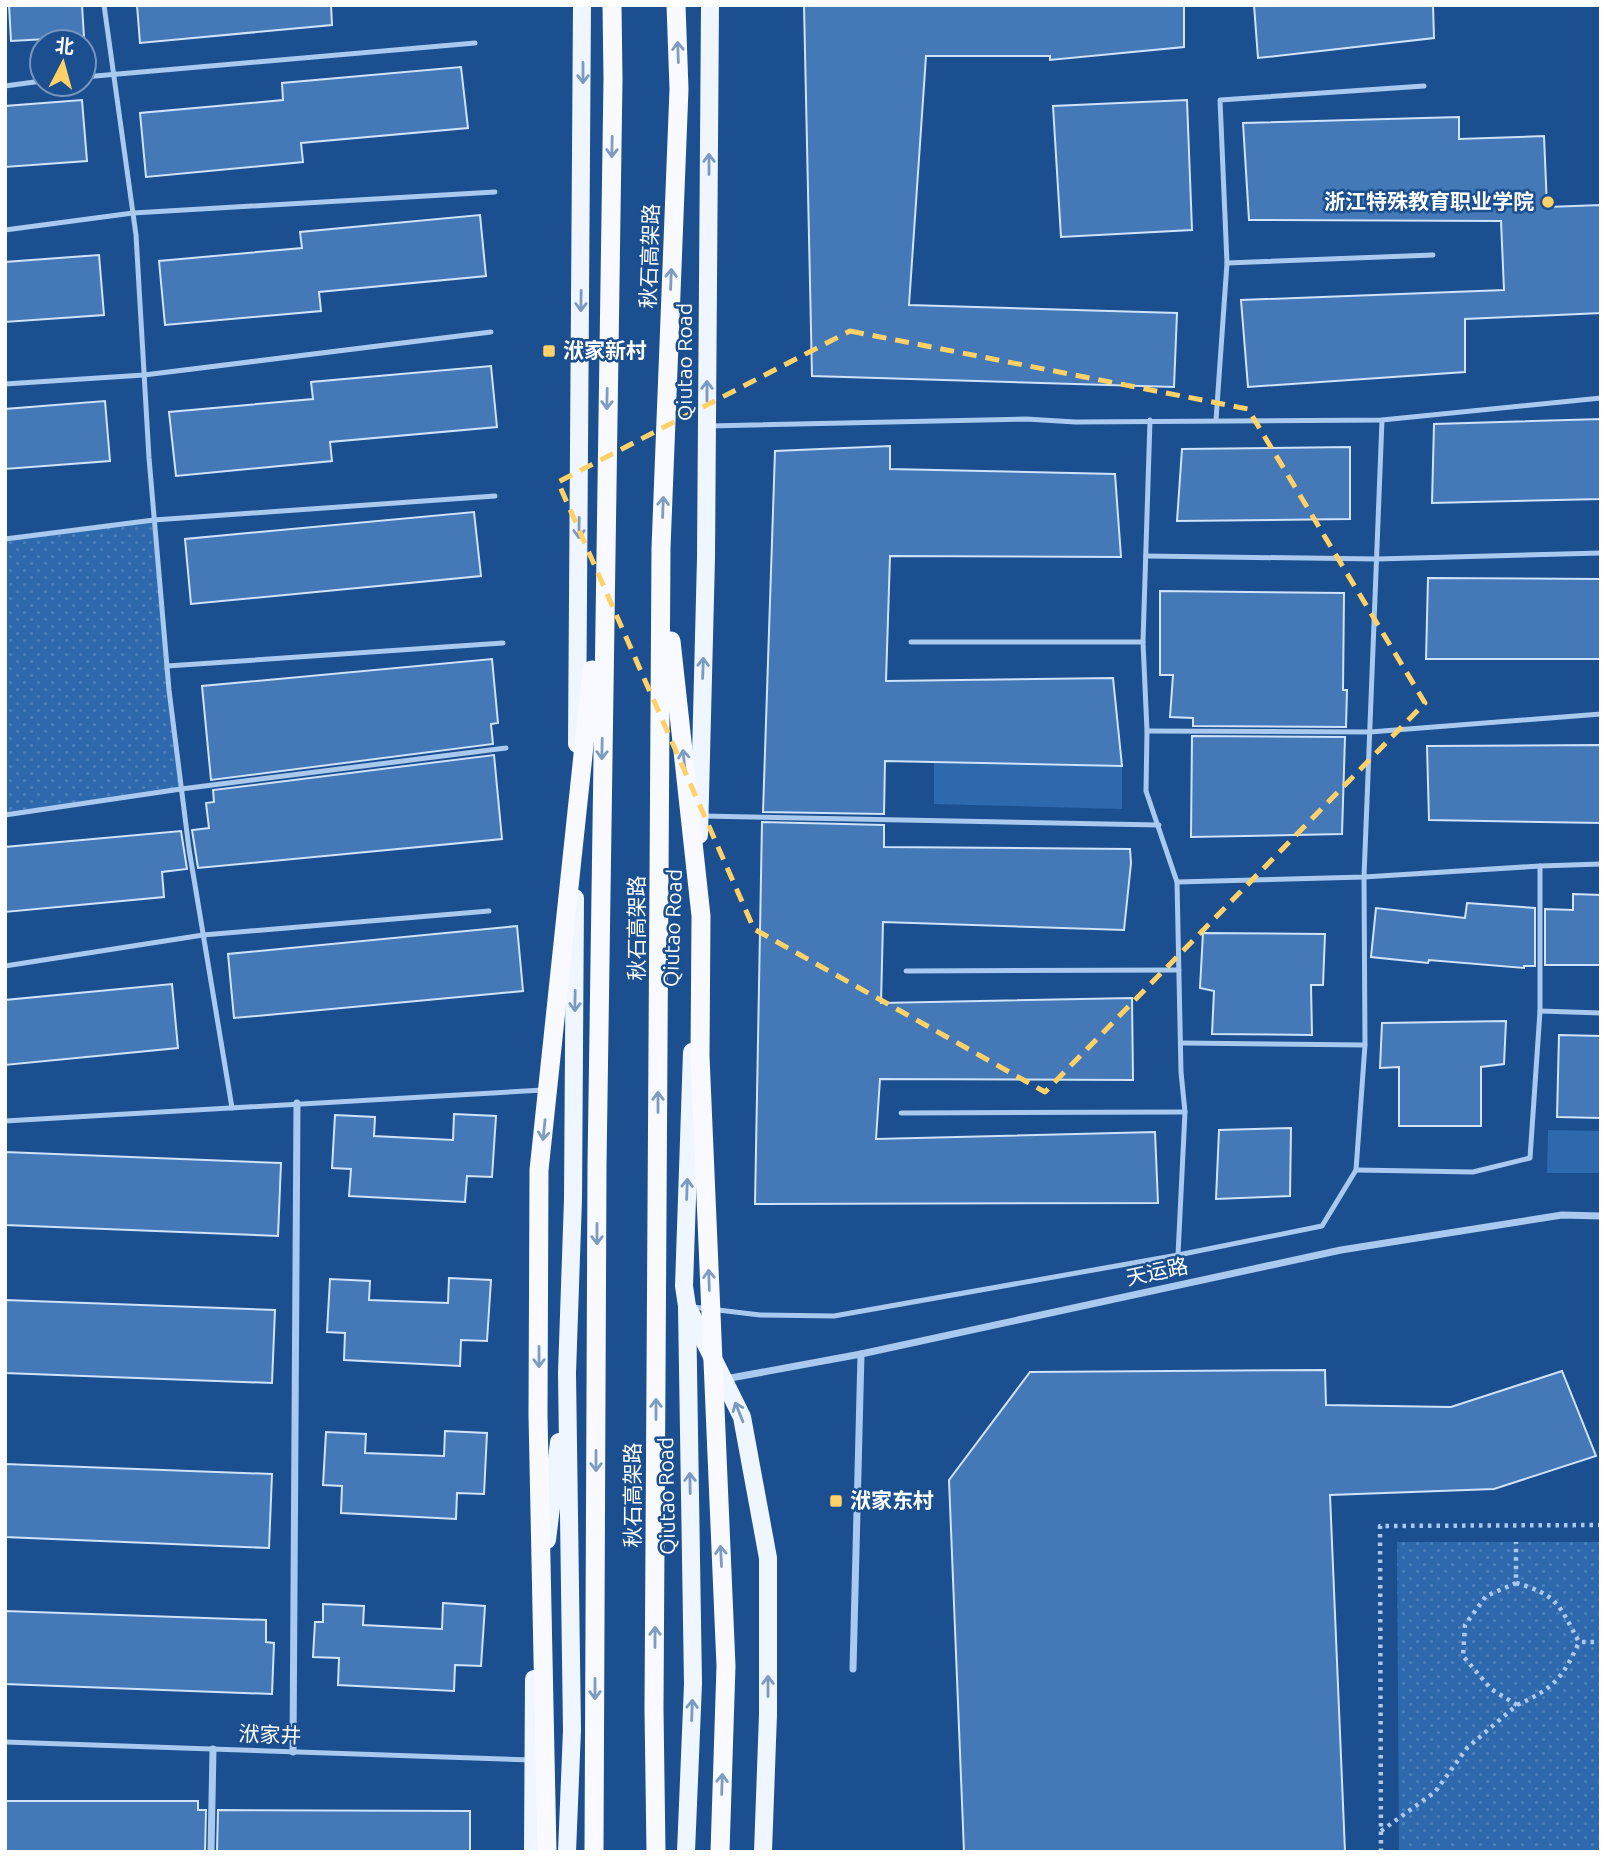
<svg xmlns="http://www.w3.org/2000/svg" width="1606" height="1857" font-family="Ubuntu,'Noto Sans SC',sans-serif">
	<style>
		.grass { fill: #2e69ad }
		.park { fill: url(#park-dots) }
		.building { fill: #4478b7; stroke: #cfe3fa; stroke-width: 2 }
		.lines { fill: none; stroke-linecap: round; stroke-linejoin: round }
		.path { stroke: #a9c9ee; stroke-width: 4.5; stroke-dasharray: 3.5 5; stroke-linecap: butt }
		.service { stroke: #a9c9ee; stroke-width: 5 }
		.minor { stroke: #a9c9ee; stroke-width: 7 }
		.primary { stroke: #f0f6ff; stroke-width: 18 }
		.trunk { stroke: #f8faff; stroke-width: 19 }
		.oneway { stroke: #7e9cc1 }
		.oneway2 { stroke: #7b9ac1 }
		.marked { fill: none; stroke: #ffd166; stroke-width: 5; stroke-dasharray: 14 9; stroke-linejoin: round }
		.poi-dot { fill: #ffd166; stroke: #1b4f8f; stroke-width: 2.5 }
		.labels { text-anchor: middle; stroke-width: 5; stroke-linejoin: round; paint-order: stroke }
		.poi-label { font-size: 21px; font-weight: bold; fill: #fff; stroke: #1b4f8f; text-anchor: start }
		.street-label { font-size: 21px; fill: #fff; stroke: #1b4f8f }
	</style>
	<defs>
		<pattern id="park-dots" width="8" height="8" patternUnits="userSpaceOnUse" patternTransform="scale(1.75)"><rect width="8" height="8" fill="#2e69ad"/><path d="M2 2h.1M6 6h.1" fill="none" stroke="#4d80b9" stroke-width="1.8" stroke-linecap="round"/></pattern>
	</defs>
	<rect width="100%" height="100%" fill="#1b4f8f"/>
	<g class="grass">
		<path d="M934,762L1122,766V809L934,804Z"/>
		<path d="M1548,1130L1601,1131V1173H1547Z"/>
	</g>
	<g class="park">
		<path d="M154,520L181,789L5,815V539Z"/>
		<path d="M1397,1542H1601V1852H1399Z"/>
	</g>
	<g class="building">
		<path d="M9,5H82L84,37L11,41Z"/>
		<path d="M137,5H331L332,25L140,43Z"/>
		<path d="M804,5H1184V47L1050,60V56H926L909,305L1177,313L1174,387L812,376Z"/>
		<path d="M1254,5H1433L1434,38L1258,58Z"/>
		<path d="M461,67L468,128L301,143L303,162L146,177L140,113L283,100L282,83Z"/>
		<path d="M82,100L87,161L5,167V106Z"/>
		<path d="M1187,100L1192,230L1061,237L1053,106Z"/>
		<path d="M1459,117V139L1544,136L1547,207L1601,205V313L1465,319V372L1248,387L1241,300L1504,290L1501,221L1249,220L1243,123Z"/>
		<path d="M480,215L486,276L319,292L321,311L165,325L159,261L302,248L300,232Z"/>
		<path d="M99,255L104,315L5,322V262Z"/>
		<path d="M491,366L497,427L330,442L332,461L176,476L169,412L313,399L311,382Z"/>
		<path d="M105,401L110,461L5,469V409Z"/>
		<path d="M1601,419V499L1432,503L1434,424Z"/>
		<path d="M890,446V469L1115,474L1121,557L890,556L886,681L1113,678L1122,766L885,761L884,814L763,812L775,451Z"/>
		<path d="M1350,447V519L1177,521L1182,449Z"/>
		<path d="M474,512L481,576L191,604L185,539Z"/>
		<path d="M1428,578L1601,579V659H1426Z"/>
		<path d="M1160,591L1344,593L1343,690H1347L1346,727L1193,726V718L1170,717L1173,675H1160Z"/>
		<path d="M492,659L498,723L491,724L493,744L211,780L202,686Z"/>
		<path d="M1192,736L1345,737L1342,834L1191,837Z"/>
		<path d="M1601,745V823L1429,820L1427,746Z"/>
		<path d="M494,755L502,839L198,868L192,830L209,828L206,803L214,802L213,790Z"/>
		<path d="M762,822L884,825V847L1130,849L1131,863L1124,930L883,922L881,1003L1132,998L1133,1080L880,1079L876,1139L1155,1132L1158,1203L755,1204Z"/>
		<path d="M181,831L187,869L162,872L164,897L5,912V847Z"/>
		<path d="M1573,894L1601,895V965H1545V909L1573,910Z"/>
		<path d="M1467,903L1535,908V966H1524V968L1429,960L1428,963L1371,957L1376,908L1465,918Z"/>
		<path d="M517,926L523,991L234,1018L228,954Z"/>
		<path d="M1203,933L1325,934L1323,985H1311L1312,1035L1212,1034L1214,991L1200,988Z"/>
		<path d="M172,984L178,1048L5,1065V1000Z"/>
		<path d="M1506,1021L1504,1064L1481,1067V1126H1399V1067L1380,1068L1382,1023Z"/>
		<path d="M1559,1035L1601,1036V1118L1557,1117Z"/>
		<path d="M454,1114L496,1116L492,1177L467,1176L465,1202L349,1196L351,1169L332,1168L335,1115L375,1117L374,1136L453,1140Z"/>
		<path d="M1291,1128L1290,1196L1216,1199L1219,1130Z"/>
		<path d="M5,1152L281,1163L278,1236L5,1225Z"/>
		<path d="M449,1278L491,1280L487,1341L461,1340L460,1366L344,1360L345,1333L327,1332L330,1279L370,1281L369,1300L448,1303Z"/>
		<path d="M5,1300L275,1310L272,1383L5,1373Z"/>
		<path d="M1325,1370L1326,1405L1451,1407L1562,1371L1596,1456L1494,1489L1330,1495L1345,1852H964L949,1480L1030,1372Z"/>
		<path d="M445,1431L487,1433L484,1494L457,1493L456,1519L341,1513L342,1486L323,1485L326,1432L366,1434L365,1453L444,1456Z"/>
		<path d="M5,1464L272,1474L269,1548L5,1537Z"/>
		<path d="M443,1603L485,1606L481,1666L455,1665L454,1691L338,1685L339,1658L313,1657L315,1622H323V1604L364,1606L363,1625L442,1629Z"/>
		<path d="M5,1611L266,1620V1642L274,1643L272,1694L5,1684Z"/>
		<path d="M5,1801H198V1810H206L205,1852H5Z"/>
		<path d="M218,1810L470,1811V1852H217Z"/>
	</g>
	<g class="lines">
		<g class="path">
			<path d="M1516,1583C1558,1595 1559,1605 1579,1642H1601"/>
			<path d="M1517,1705C1553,1689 1563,1678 1579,1642"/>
			<path d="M1381,1831L1435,1792L1467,1748L1517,1705L1491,1689L1463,1656L1465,1625L1486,1596L1516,1583V1542"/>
			<path d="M1381,1852L1380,1526L1601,1525"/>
		</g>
		<g class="service">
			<path d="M104,5L136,235L149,458L169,690L189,849L232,1108"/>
			<path d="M84,77L475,43"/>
			<path d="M5,86L42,81"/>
			<path d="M5,230L133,213L495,192"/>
			<path d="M1227,263L1220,100L1424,86"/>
			<path d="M5,384L144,375L491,332"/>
			<path d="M1150,420L1143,642L1147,731L1146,791L1177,882"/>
			<path d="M1216,420L1227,263L1433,255"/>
			<path d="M709,426L1026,419L1075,422L1382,420L1601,398"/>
			<path d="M5,539L154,520L495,496"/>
			<path d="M1146,556L1377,559L1601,553"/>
			<path d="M911,642H1143"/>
			<path d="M167,666L503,643"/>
			<path d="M1147,731L1370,732L1601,714"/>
			<path d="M5,815L181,789L506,748"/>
			<path d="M703,816L1159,825"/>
			<path d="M1540,866L1601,864"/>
			<path d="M5,966L203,935L489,911"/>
			<path d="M906,971L1179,970"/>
			<path d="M1540,1011L1601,1013"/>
			<path d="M1181,1043L1365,1045"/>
			<path d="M901,1113L1185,1112"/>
			<path d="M5,1121L543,1090"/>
			<path d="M1178,1255L1185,1112L1181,1072L1177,882L1364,877L1540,866V1011L1530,1158L1473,1172L1356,1170"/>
			<path d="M693,1307L760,1315L834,1316L1178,1255L1322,1226L1356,1170L1365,1045L1364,877L1382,420"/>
			<path d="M5,1742L530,1760"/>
		</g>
		<g class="minor">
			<path d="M725,1379L861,1354L1341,1250L1562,1215L1601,1216"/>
			<path d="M853,1669L861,1354"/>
			<path d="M293,1752L297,1103"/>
			<path d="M211,1852L213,1749"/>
		</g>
		<g class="primary">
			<path d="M577,744L582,5"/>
			<path d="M699,835L706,558L710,5"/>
			<path d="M689,1310L742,1417L768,1558V1714L763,1852"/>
			<path d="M547,1540L559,1442"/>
			<path d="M533,1852L534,1679"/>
			<path d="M567,1852L572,1730L567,1373L573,1199L575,898"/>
			<path d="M686,1852L693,1684L687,1306L684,1286L692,1052"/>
		</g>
		<g class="trunk">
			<path d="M671,641L701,916L700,1056L726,1666L720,1852"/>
			<path d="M547,1852L538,1415L539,1170L592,670"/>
			<path d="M594,1852L597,1166L613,79L612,5"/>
			<path d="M656,1852L654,1709L661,548L679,89L676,5"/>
		</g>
	</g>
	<defs><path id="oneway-shaft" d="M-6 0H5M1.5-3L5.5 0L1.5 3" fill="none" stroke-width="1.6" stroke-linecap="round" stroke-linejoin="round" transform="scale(1.75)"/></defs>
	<g class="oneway">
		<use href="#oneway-shaft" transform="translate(678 52) rotate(-92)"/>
		<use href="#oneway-shaft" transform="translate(612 147) rotate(91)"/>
		<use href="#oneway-shaft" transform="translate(671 279) rotate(-88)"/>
		<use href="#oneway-shaft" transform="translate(607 399) rotate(91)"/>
		<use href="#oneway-shaft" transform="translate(663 507) rotate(-88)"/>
		<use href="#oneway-shaft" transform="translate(602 749) rotate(91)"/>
		<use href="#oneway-shaft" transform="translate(684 760) rotate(-96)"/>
		<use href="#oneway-shaft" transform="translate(658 1102) rotate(-90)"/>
		<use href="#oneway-shaft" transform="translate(544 1130) rotate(96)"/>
		<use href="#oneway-shaft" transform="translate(597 1234) rotate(90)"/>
		<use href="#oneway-shaft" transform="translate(709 1280) rotate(-92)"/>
		<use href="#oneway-shaft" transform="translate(539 1357) rotate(90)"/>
		<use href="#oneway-shaft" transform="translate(656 1409) rotate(-90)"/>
		<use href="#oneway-shaft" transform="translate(596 1461) rotate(90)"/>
		<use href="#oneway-shaft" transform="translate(721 1556) rotate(-93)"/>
		<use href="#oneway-shaft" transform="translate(655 1637) rotate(-90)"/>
		<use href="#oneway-shaft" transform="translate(595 1689) rotate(90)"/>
		<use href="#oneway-shaft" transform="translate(722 1784) rotate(-88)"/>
	</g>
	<g class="oneway2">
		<use href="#oneway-shaft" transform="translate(583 73) rotate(90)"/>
		<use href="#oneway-shaft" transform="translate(709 164) rotate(-90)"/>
		<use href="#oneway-shaft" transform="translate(581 301) rotate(91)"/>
		<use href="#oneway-shaft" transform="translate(707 391) rotate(-90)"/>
		<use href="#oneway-shaft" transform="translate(579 528) rotate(91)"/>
		<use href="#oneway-shaft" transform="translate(703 668) rotate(-88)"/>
		<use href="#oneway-shaft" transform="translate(575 1001) rotate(91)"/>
		<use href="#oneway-shaft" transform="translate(687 1189) rotate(-88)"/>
		<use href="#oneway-shaft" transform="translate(739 1412) rotate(-112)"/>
		<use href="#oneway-shaft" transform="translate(690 1483) rotate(-91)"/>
		<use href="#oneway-shaft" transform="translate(768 1686) rotate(-90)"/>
		<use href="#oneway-shaft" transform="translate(692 1710) rotate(-88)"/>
	</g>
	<path class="marked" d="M850,331L1248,409L1425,703L1045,1092L754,929L558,482Z"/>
	<g class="poi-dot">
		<circle cx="1548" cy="202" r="7"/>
		<rect x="542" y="344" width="14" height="14" rx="3.5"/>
		<rect x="829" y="1494" width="14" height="14" rx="3.5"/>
	</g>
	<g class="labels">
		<g class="poi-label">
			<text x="1534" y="209" text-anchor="end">浙江特殊教育职业学院</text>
			<text x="563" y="358">洑家新村</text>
			<text x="850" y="1508">洑家东村</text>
		</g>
		<g class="street-label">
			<text transform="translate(650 256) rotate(-88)" y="7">秋石高架路</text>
			<text transform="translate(685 362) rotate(-90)" y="7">Qiutao Road</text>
			<text transform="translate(637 928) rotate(-90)" y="7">秋石高架路</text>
			<text transform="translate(673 928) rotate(-88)" y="7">Qiutao Road</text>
			<text transform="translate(1157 1272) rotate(-12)" y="7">天运路</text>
			<text transform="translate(633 1495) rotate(-90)" y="7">秋石高架路</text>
			<text transform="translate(667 1496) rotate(-91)" y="7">Qiutao Road</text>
			<text transform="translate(270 1735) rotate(2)" y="7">洑家井</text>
		</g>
	</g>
	<rect width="1606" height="1857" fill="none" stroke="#ffffff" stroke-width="14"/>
	<g transform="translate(63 63) rotate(6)"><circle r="33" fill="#1b4f8f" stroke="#7695bc" stroke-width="2"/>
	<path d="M0-5L12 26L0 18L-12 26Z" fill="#ffd166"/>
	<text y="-10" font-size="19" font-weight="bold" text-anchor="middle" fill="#ffffff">北</text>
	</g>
</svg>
